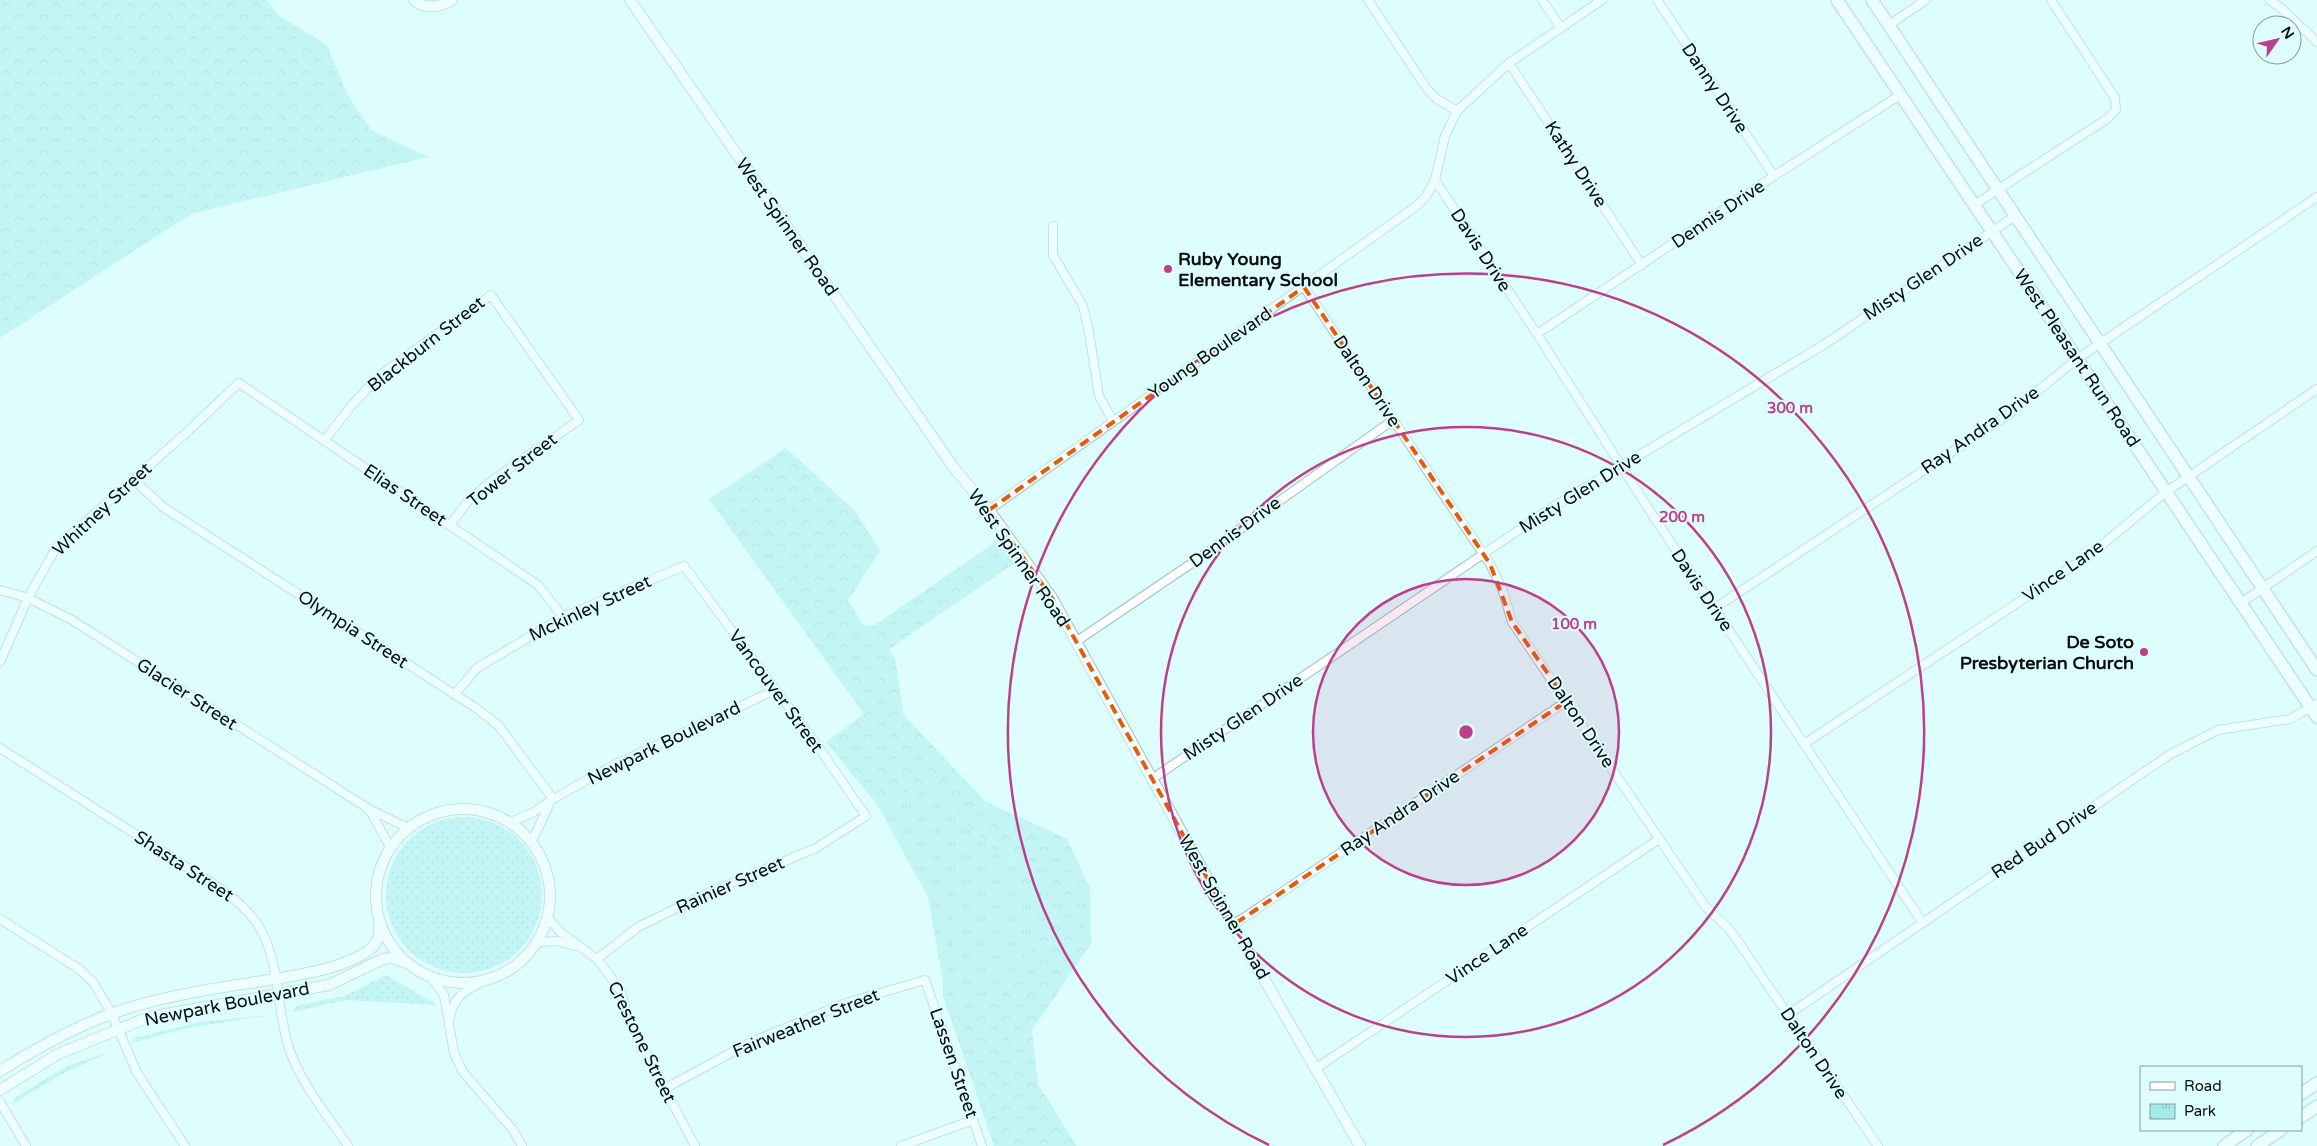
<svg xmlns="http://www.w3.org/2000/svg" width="2317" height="1146" font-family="'Varela Round',sans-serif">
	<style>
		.grass { fill: url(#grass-dots) }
		.forest { fill: url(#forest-crowns) }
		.park { fill: url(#park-tufts) }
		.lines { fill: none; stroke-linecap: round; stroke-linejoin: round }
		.minor-casing { stroke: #a2c0c0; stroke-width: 10 }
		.tertiary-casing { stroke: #a2c0c0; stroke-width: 12 }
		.secondary-casing { stroke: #a2c0c0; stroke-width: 14 }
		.minor { stroke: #fff; stroke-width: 8 }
		.tertiary { stroke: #fff; stroke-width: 10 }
		.secondary { stroke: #fff; stroke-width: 11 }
		.marked { fill: none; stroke: #e8590c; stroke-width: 4; stroke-dasharray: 10 6; stroke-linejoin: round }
		.ring { fill: none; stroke: #bd3f8c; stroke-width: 2.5 }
		.poi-dot { fill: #bd3f8c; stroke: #defdfd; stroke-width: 2 }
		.labels { text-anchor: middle; stroke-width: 4; stroke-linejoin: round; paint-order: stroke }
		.street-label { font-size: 18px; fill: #040e0e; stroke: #defdfd }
		.poi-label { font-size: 18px; font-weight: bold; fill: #040e0e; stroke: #defdfd; text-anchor: start }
		.centre { fill: #bd3f8c; stroke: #defdfd; stroke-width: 2.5 }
		.ring-label { font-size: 15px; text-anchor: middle; font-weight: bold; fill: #bd3f8c; stroke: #defdfd; stroke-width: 4; stroke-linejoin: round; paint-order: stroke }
	</style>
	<defs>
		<pattern id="grass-dots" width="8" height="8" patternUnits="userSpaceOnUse" patternTransform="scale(1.25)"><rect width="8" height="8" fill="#a5eaeb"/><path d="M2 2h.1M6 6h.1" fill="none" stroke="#8cc8c8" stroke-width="1.8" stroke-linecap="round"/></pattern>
		<pattern id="forest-crowns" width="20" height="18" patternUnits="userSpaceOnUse" patternTransform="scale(1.25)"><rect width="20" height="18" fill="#a5eaeb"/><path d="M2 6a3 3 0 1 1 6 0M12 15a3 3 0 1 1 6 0" fill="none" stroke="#8cc8c8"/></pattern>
		<pattern id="park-tufts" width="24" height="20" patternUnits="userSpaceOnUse" patternTransform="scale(1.25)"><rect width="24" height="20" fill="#a5eaeb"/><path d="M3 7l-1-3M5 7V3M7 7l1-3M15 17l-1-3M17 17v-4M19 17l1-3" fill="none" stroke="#8cc8c8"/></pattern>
	</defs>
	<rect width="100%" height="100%" fill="#defdfd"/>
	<g class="grass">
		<circle cx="464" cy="895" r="78"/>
		<path d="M386,975L438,1005L345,1000L292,1012L296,1006L344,996Z"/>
		<path d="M269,1015L183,1029L132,1043L135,1038L200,1022Z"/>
		<path d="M110,1052L60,1075L13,1104L15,1098L65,1067Z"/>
	</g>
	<g class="forest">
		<path d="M0,0H267L279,16L327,45L347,94L371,130L428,157L191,214L0,338Z"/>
		<path d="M786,448L856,512L880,551L848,600L864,626L875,625L997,541L1015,563L889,649L895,658L904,715L985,801L1067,839L1090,888L1091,944L1032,1030L1038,1084L1077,1146H994L943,996L1000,998L1041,866L995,853L927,783L878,806L826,742L864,714L709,499Z"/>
	</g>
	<path class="park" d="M927,783L995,853L1041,866L1046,924L999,998L943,996V983L928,897L878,806Z"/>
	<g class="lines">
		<g class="minor-casing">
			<g id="minor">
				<path d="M1368,0L1427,89L1437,99L1457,111"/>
				<path d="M1542,0L1561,28"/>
				<path d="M1657,0L1774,176"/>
				<path d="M2269,0L2280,7L2317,42"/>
				<path d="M1889,25L1926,0"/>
				<path d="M1509,63L1642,265"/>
				<path d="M1435,180L1537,334L1652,514L1922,922"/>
				<path d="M1974,205L2107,119L2116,110L2115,98L2051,0"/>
				<path d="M1053,226V255L1083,306L1089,332L1099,396L1113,421"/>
				<path d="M1304,287L1490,564L1502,588L1512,622L1705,906L1730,930L1878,1146"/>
				<path d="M1537,334L1774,176L1900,95"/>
				<path d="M324,441L351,406L379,376L491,295L579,420L489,483L468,501L450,525"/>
				<path d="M133,479L163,507L476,708L499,726L553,799"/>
				<path d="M989,510L1415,207L1425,198L1435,180L1445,136L1457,111L1509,63L1602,0"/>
				<path d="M0,590L28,598L72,620L369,809L408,828"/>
				<path d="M2241,603L2317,551"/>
				<path d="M1715,608L2008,415L2077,359L2317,197"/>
				<path d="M1077,641L1198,559L1393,420"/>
				<path d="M0,662L28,598L56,548L186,433L239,383L538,585L563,617"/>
				<path d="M455,694L477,668L563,617L684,566L819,748L866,816L816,848L708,893L638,927L597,959"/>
				<path d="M1804,744L2049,582L2097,549L2166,492L2317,389"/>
				<path d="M0,748L223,890C235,900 247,909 256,922C282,960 275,1010 290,1051C302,1085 328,1116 348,1146"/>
				<path d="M1152,779L1551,508L1825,344L2015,216"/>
				<path d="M369,809L390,847"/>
				<path d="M511,822L534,812L553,799L612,766L775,690"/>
				<path d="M532,841L549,805"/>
				<path d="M548,918L560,932L597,959L621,991L628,1019L695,1146"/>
				<path d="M0,919L79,969L93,982L112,1014L136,1071L185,1146"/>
				<path d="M1233,925L1567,701"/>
				<path d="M539,942L556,941L575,946"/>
				<path d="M432,979L444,995L454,1053L463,1072L513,1130L522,1146"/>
				<path d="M1789,1014L2169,755L2218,730L2290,719L2317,704"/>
				<path d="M450,1017C455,996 462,993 480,983"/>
				<path d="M1315,1069L1659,839"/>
				<path d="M664,1089L751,1042L846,1003L925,980L982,1146"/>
				<path d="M0,1102L26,1146"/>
				<path d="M901,1146L973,1120"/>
			</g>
		</g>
		<g class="tertiary-casing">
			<g id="tertiary">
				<path d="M414,0C424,10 441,7 452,0"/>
				<path d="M630,0L954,468L989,510L1052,598L1233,925L1360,1146"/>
				<circle cx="463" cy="896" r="87"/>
				<path d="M0,1071C35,1049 72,1028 111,1014C160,996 212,989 263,981C296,975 335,971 365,953C375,947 381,937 379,925"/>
				<path d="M0,1090L58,1054L149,1017L329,985L383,959L392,958L404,962"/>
			</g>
		</g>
		<g class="secondary-casing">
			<g id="secondary">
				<path d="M1837,0L2317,717"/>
				<path d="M1872,0L2317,670"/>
				<path d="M2301,1094L2317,1083"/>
				<path d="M2301,1117L2317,1106"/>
				<path d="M2224,1146L2247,1130"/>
				<path d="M2257,1146L2281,1130"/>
			</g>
		</g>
		<use href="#minor" class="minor"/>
		<use href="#tertiary" class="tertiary"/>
		<use href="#secondary" class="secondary"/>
	</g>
	<path d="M0 0H2317V1146H0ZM1304,287L1490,564L1512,622L1567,701L1233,925L1052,598L989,510Z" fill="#defdfd" fill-opacity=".55" fill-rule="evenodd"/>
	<path class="marked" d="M1304,287L1490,564L1512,622L1567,701L1233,925L1052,598L989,510Z"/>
	<circle cx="1466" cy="732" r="153" fill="#bd3f8c" fill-opacity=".12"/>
	<g class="ring">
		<circle cx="1466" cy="732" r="153"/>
		<circle cx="1466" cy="732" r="305"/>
		<path d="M1269 1145A458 458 0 1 1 1663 1145"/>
	</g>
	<g class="poi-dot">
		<circle cx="1168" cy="269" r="5"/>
		<circle cx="2144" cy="652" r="5"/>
	</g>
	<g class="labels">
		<g class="street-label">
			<text transform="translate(1715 88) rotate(56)" y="6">Danny Drive</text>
			<text transform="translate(1576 164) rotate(57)" y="6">Kathy Drive</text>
			<text transform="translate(1718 214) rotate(-34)" y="6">Dennis Drive</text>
			<text transform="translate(787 227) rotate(55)" y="6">West Spinner Road</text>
			<text transform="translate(1481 250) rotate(57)" y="6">Davis Drive</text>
			<text transform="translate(1923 277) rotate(-34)" y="6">Misty Glen Drive</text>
			<text transform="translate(426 344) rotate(-38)" y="6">Blackburn Street</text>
			<text transform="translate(1210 353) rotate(-35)" y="6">Young Boulevard</text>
			<text transform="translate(2077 358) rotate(56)" y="6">West Pleasant Run Road</text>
			<text transform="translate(1367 381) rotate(56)" y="6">Dalton Drive</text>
			<text transform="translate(1980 430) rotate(-35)" y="6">Ray Andra Drive</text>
			<text transform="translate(512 470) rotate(-38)" y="6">Tower Street</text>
			<text transform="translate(1580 492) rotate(-32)" y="6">Misty Glen Drive</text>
			<text transform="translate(405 495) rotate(34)" y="6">Elias Street</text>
			<text transform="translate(102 509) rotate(-43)" y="6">Whitney Street</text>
			<text transform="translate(1235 532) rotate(-36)" y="6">Dennis Drive</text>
			<text transform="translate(1019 558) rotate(55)" y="6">West Spinner Road</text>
			<text transform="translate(2063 571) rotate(-35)" y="6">Vince Lane</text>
			<text transform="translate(1702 590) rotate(56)" y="6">Davis Drive</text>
			<text transform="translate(590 608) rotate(-25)" y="6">Mckinley Street</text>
			<text transform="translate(353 629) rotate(33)" y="6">Olympia Street</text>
			<text transform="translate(776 691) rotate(54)" y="6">Vancouver Street</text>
			<text transform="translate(187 694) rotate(33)" y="6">Glacier Street</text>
			<text transform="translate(1243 717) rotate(-34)" y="6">Misty Glen Drive</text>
			<text transform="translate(1581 722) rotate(56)" y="6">Dalton Drive</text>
			<text transform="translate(664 743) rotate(-26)" y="6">Newpark Boulevard</text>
			<text transform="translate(1400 813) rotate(-34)" y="6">Ray Andra Drive</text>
			<text transform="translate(2044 840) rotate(-34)" y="6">Red Bud Drive</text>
			<text transform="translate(184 866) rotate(33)" y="6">Shasta Street</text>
			<text transform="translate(730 885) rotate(-24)" y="6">Rainier Street</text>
			<text transform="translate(1224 907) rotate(60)" y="6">West Spinner Road</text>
			<text transform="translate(1487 954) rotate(-34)" y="6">Vince Lane</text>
			<text transform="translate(227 1004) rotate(-11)" y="6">Newpark Boulevard</text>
			<text transform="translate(806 1023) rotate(-22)" y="6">Fairweather Street</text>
			<text transform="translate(642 1042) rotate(64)" y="6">Crestone Street</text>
			<text transform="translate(1814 1053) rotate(56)" y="6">Dalton Drive</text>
			<text transform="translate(954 1063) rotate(71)" y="6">Lassen Street</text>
		</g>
		<g class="poi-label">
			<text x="1178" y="265">Ruby Young<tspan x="1178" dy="21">Elementary School</tspan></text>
			<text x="2134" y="648" text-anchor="end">De Soto<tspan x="2134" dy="21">Presbyterian Church</tspan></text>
		</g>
	</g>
	<circle cx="1466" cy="732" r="8" class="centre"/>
	<g class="ring-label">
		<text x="1790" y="413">300 m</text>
		<text x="1682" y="522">200 m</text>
		<text x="1574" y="629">100 m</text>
	</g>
	<rect x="2140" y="1066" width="162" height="65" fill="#defdfd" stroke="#879d9d"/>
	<rect x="2150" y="1082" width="25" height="8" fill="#ffffff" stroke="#879d9d"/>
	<text x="2184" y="1091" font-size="15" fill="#040e0e">Road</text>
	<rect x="2150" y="1104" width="25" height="15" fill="url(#park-tufts)" stroke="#879d9d"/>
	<text x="2184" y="1116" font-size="15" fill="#040e0e">Park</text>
	<g transform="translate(2277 40) rotate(56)"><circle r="24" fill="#defdfd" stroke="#879d9d"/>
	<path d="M0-4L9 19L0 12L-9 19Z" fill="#bd3f8c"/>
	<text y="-8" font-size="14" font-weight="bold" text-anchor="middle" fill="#040e0e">N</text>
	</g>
</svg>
